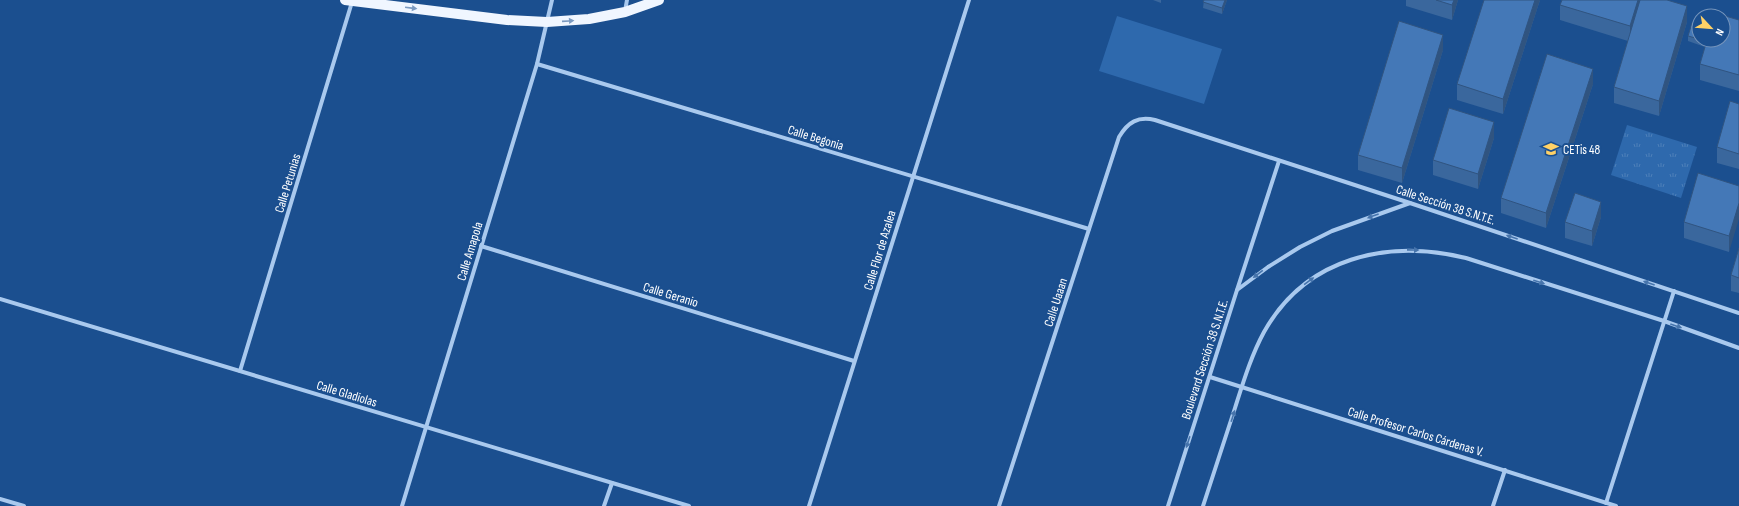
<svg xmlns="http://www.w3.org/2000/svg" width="1739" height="506" font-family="'Sofia Sans Condensed',sans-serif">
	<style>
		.grass { fill: url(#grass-tufts) }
		.pitch { fill: #2e69ad }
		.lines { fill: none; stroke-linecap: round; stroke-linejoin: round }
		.minor { stroke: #a9c9ee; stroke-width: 4 }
		.primary { stroke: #f0f6ff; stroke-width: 10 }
		.wall { fill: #3a679d }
		.shaded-wall { fill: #305480 }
		.building { fill: #4478b7; stroke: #305480 }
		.oneway { fill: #7b9ac1 }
		.oneway2 { fill: #4674ac }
		.labels { text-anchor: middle; stroke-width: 4; stroke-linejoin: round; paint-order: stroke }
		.street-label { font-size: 13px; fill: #fff; stroke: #1b4f8f }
		.poi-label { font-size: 13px; fill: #fff; stroke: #1b4f8f; text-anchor: start }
	</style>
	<defs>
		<pattern id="grass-tufts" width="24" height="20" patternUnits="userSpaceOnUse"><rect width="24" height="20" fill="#2e69ad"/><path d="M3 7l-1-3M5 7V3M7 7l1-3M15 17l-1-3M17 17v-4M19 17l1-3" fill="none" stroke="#4d80b9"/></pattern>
	</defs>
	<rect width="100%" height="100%" fill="#1b4f8f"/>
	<path class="grass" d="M1627,125L1697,147L1681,198L1611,175Z"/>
	<path class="pitch" d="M1117,16L1222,49L1204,104L1099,71Z"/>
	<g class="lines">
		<g class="minor">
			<path d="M625,11L627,0"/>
			<path d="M537,64L1089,229"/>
			<path d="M481,246L854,361"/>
			<path d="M1237,290L1279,161"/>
			<path d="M0,299L689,506"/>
			<path d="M240,371L352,2"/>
			<path d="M1210,377L1616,506"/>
			<path d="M0,499L24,506"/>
			<path d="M1606,503L1674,291"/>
			<path d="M402,506L537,64L552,0"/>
			<path d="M604,506L612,483"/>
			<path d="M809,506L969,0"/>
			<path d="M999,506L1119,137C1128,122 1138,116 1155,120L1410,203L1739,313"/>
			<path d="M1168,506L1237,290L1268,267L1300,247L1332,231L1410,203"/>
			<path d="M1203,506C1214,473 1224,441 1235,408C1243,383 1251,356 1264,332C1306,257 1387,239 1466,258L1664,321L1739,348"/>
			<path d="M1493,506L1505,470"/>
		</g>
		<path class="primary" d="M345,0L507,20L547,22L589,19L625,12L659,0"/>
	</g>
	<g class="wall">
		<path d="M1153,0H1161V3Z"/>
		<path d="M1204,0H1227L1222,14L1203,8Z"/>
		<path d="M1406,0H1458L1452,20L1406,6Z"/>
		<path d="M1540,0L1503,114L1457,100V84Z"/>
		<path d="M1560,5L1687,22L1659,116L1614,103V87L1628,41L1560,20Z"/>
		<path d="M1739,20V91L1700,80V64L1705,47L1688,41V36L1699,25V40H1723Z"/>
		<path d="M1443,50L1402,183L1358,170V155Z"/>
		<path d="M1593,84L1546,228L1501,213V198Z"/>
		<path d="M1739,104V169L1717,163V147Z"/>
		<path d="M1494,138L1478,189L1433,175V160Z"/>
		<path d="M1739,186L1729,252L1684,238V222Z"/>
		<path d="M1601,217L1592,246L1565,238V222Z"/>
		<path d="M1739,248V293L1731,291V275Z"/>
	</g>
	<g class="shaded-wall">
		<path d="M1225,0H1227L1222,14V8Z"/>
		<path d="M1454,0H1458L1452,20V5Z"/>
		<path d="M1535,0H1540L1503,114V99Z"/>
		<path d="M1638,0H1642L1630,41V26Z"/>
		<path d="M1687,6V22L1659,116V101Z"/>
		<path d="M1443,35V50L1402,183V168Z"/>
		<path d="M1593,69V84L1546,228V213Z"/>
		<path d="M1494,122V138L1478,189V174Z"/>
		<path d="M1601,202V217L1592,246V231Z"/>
		<path d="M1739,203V219L1729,252V236Z"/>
	</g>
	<g class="building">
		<path d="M1204,0H1225L1222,8L1203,2Z"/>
		<path d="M1436,0H1454L1452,5Z"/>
		<path d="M1484,0H1535L1503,99L1457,84Z"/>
		<path d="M1562,0H1638L1630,26L1560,5Z"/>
		<path d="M1640,0H1667L1687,6L1659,101L1614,87Z"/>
		<path d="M1715,13L1739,20V75L1700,64L1707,40H1723V16H1714Z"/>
		<path d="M1399,21L1443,35L1402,168L1358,155Z"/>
		<path d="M1692,23L1699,25V39L1688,36Z"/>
		<path d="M1547,54L1593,69L1546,213L1501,198Z"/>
		<path d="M1730,101L1739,104V154L1717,147Z"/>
		<path d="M1449,108L1494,122L1478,174L1433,160Z"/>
		<path d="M1698,173L1739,186V203L1729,236L1684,222Z"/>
		<path d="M1575,193L1601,202L1592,231L1565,222Z"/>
		<path d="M1739,248V278L1731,275Z"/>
	</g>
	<defs><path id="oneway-solid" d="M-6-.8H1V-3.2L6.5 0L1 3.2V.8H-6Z"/></defs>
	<g class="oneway">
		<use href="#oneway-solid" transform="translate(411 8) rotate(7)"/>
		<use href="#oneway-solid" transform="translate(568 21) rotate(-4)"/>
	</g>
	<g class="oneway2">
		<use href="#oneway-solid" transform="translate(1373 216) rotate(160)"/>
		<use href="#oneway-solid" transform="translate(1512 237) rotate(-161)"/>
		<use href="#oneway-solid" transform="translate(1413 250) rotate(1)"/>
		<use href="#oneway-solid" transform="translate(1258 274) rotate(143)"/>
		<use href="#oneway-solid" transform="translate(1309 281) rotate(-36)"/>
		<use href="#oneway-solid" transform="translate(1539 282) rotate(18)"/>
		<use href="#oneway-solid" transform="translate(1649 283) rotate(-161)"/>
		<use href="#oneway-solid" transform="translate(1676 326) rotate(19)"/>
		<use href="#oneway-solid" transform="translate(1233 416) rotate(-72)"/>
		<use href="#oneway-solid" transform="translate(1188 442) rotate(108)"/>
	</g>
	<defs>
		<g id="school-bare" transform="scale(1.2)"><path d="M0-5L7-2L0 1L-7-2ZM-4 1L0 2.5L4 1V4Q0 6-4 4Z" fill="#ffd166" stroke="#1b4f8f" stroke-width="2.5" paint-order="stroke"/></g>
	</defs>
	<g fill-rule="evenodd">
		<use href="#school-bare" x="1551" y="149"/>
	</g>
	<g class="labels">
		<g class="street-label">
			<text transform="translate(816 137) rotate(17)" y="5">Calle Begonia</text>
			<text transform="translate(287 183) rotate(-73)" y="5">Calle Petunias</text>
			<text transform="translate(1446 204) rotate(18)" y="5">Calle Sección 38 S.N.T.E.</text>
			<text transform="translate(879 250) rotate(-73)" y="5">Calle Flor de Azalea</text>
			<text transform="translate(469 251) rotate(-73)" y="5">Calle Amapola</text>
			<text transform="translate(671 294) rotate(17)" y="5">Calle Geranio</text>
			<text transform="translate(1055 302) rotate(-72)" y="5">Calle Uaaan</text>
			<text transform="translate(1204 359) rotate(-72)" y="5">Boulevard Sección 38 S.N.T.E.</text>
			<text transform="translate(347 393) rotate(17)" y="5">Calle Gladiolas</text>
			<text transform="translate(1416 431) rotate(17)" y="5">Calle Profesor Carlos Cárdenas V.</text>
		</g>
		<g class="poi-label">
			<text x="1563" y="154">CETis 48</text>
		</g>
	</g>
	<g transform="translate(1711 28) rotate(116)"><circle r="19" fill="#1b4f8f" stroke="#7695bc"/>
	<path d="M0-3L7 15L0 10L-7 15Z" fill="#ffd166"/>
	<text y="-6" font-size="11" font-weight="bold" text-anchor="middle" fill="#ffffff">N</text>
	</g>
</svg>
